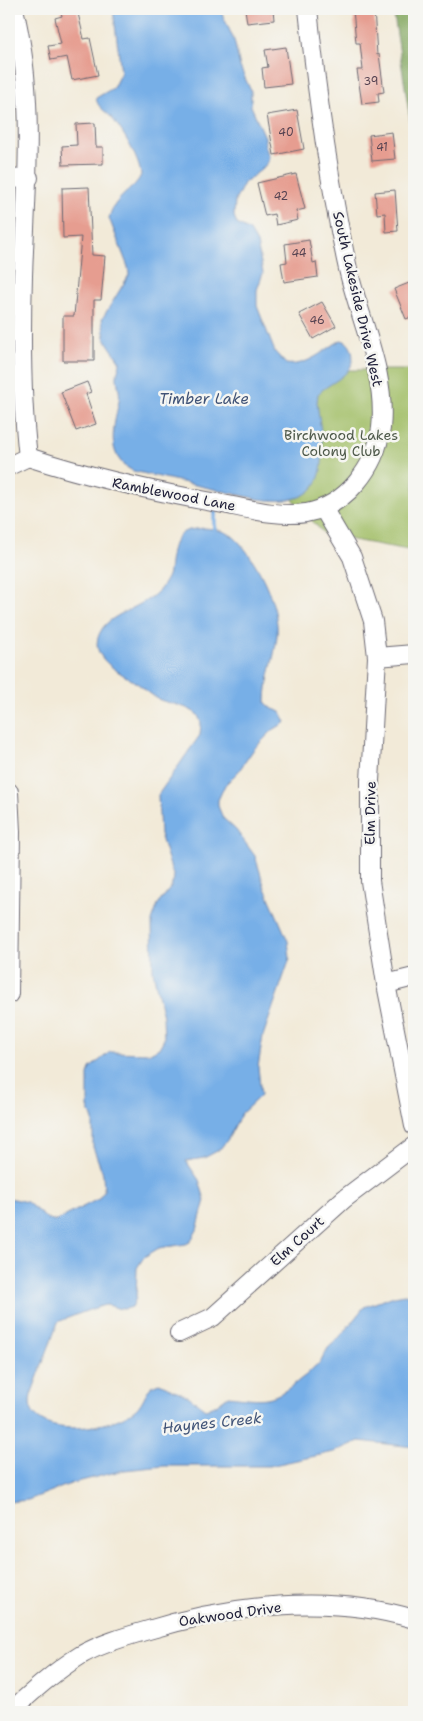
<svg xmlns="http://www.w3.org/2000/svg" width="423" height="1721" font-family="'Shantell Sans',sans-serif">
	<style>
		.green { fill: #a1be66; stroke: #627050 }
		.forest { fill: #80a55b; stroke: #51644b }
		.water { fill: #77afe7; stroke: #4c6891 }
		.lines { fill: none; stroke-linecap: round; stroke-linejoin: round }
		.stream { stroke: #77afe7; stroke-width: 4.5 }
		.building { fill: #e69d90 }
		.minor-casing { stroke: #6b6872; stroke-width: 20 }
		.minor { stroke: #fff; stroke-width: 18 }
		.labels { text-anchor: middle; stroke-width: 5; stroke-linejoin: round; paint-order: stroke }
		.number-label { font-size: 11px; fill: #534150 }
		.street-label { font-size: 14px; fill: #22223b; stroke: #f6f6f2 }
		.park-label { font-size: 14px; fill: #4e594a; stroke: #f6f6f2 }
		.water-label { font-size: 15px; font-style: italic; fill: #405377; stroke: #f6f6f2 }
	</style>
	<rect width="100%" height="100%" fill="#f6f6f2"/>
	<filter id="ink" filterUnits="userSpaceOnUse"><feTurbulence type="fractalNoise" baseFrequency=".02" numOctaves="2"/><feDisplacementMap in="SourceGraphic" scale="10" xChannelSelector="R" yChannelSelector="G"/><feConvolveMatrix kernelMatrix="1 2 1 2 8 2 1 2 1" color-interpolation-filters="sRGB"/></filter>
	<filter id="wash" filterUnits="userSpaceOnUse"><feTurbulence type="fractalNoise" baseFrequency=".0096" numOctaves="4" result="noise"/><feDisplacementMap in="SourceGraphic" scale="20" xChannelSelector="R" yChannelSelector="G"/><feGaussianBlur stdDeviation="1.12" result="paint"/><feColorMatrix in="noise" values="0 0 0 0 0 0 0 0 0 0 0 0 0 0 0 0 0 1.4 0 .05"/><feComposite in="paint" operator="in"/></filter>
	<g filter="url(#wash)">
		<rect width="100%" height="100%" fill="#f2ead8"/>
		<path class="green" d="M263,370H414V551L325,535L268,472Z"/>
		<path class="forest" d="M393,9H414V146Z"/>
		<g class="water">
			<path d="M113,9H220L234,40L240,67L251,91V106L265,137V146L269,156L268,162L262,169L244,183L235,201L234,216L237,224L250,231L257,243L263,273L257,290V306L275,352L286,364C307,367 324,350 341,340C347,341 350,345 352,351C358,375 330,381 318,394L317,402C324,456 337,510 258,499L133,471C104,456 114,426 119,401C121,391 116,382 117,373C118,369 120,366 120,362L105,339L102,319L129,275L128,267L109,218C114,196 136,189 141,175C139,158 122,129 110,116C104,110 98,108 96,98L113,88L121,72Z"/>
			<path d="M204,528C216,529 228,531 236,539C257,559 280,607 277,635C275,659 266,677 266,703L273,709L281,712L286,722L273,730L254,749L238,772L225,785L218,800V806L223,818L236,830L255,856L265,888L288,941L290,958L263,1036L258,1067L261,1095L241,1114L228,1139L219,1150L204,1158L186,1161L199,1180L205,1200L197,1230L190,1242L186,1244L159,1248L144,1257L137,1268L136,1298L132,1307C118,1312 117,1306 106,1305C101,1305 62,1320 58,1322L31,1395C28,1407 32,1415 42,1421C64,1435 115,1426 135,1410C146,1401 144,1387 159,1383L188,1396L205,1409L215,1406L228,1396C265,1400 272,1403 302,1378C310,1373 312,1367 320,1363L328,1348L338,1339L364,1307L394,1296L405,1294L414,1298V1447L359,1441L334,1452L269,1466H164L124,1470L73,1483L28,1500L9,1502V1198L27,1202L47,1219L56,1221L98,1199L104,1191L103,1174L93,1147V1120L88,1107V1075L90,1068L110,1052L150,1053L159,1048L164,1039L163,1017L153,971L152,921L158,904L171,887L174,878L160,834L158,795L200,735L201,723L198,715C186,705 174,705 160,700C152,696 145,689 138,684C120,672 84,657 102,629C113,612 146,607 161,588C164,583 169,576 169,571C171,558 171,537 186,531C191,529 198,529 204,528Z"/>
		</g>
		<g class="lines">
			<path class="stream" d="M214,533L215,506"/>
		</g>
		<g id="blocks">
			<g class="building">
				<path d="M60,9H77L84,39L90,38L98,75L72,80L67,57L51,60L48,46L61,44L55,18L62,16Z"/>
				<path d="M245,9H273L274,20L247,23Z"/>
				<path d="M353,9H374L377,55L379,54L384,92L378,93L379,102L362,104L357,70H363L360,43H356Z"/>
				<path d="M286,47L291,84L264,87L262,68L268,67L265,50Z"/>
				<path d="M297,110L304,149L274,155L267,115Z"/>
				<path d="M95,123L96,147H103V164L63,165L62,146L77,145L76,124Z"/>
				<path d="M392,132L395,159L372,161L369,135Z"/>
				<path d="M296,174L305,209L296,211L298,220L276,225L274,214L265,216L257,183Z"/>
				<path d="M89,187L92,255L105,256L101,300H94V361H63V316H74L81,237L63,238L62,188Z"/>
				<path d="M395,190L398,231L386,232L385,213L377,214L375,192Z"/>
				<path d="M309,240L313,263L316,262L318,277L284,282L281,263L287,262L285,244Z"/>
				<path d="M414,281V316L406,319L394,289Z"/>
				<path d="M322,302L336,326L313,339L299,314Z"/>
				<path d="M87,382L91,392L86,394L96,424L76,431L61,392Z"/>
			</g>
		</g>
	</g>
	<g filter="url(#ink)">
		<use href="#blocks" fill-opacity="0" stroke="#6b6872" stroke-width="1"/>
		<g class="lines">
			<g class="minor-casing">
				<g id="minor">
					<path d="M14,9C36,98 26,186 23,276C21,337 21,397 28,457"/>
					<path d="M9,179L29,178"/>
					<path d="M28,457C92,478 156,492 223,504C249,509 279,517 306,513C346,506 376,467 381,428C387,374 360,321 348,269C329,183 317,96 308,9"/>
					<path d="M9,466L28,457"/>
					<path d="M323,508L352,557L373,621L377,657L370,781V881L386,984L414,1126"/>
					<path d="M377,657L414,654"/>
					<path d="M9,792L11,832L9,994"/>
					<path d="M386,984L414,977"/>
					<path d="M179,1333L213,1317L344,1199L414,1146"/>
					<path d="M10,1712C32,1692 55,1671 81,1655C100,1644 124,1637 145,1631C230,1605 327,1593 414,1619"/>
				</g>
			</g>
			<use href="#minor" class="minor"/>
		</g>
	</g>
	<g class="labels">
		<g class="number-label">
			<text x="371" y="85">39</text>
			<text x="286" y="136">40</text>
			<text x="382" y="151">41</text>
			<text x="281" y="200">42</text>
			<text x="299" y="257">44</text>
			<text x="317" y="324">46</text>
		</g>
		<g class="street-label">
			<text transform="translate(358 299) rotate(77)" y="5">South Lakeside Drive West</text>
			<text transform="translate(174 494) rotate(11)" y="5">Ramblewood Lane</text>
			<text transform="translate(370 813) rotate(-89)" y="5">Elm Drive</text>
			<text transform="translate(297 1241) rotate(-42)" y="5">Elm Court</text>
			<text transform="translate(230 1614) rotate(-8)" y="5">Oakwood Drive</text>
		</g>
		<g class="park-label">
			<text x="341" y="440">Birchwood Lakes<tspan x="341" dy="16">Colony Club</tspan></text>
		</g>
		<g class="water-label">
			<text x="204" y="404">Timber Lake</text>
			<text transform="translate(212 1423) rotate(-6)" y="5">Haynes Creek</text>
		</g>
	</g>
	<rect width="423" height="1721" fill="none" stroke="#f6f6f2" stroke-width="30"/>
</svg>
